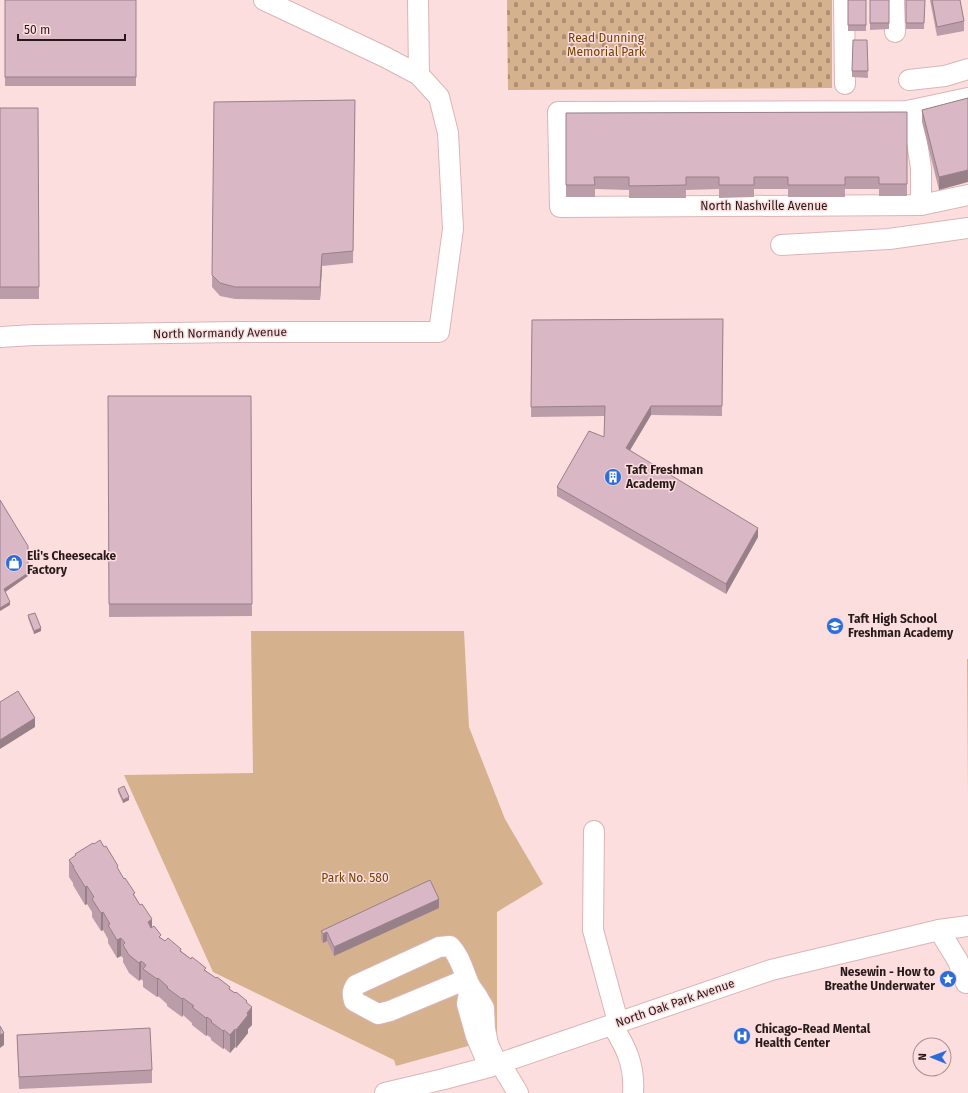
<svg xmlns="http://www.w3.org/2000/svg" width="968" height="1093" font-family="'Fira Sans',sans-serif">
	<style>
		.cemetery { fill: url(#cemetery-stones) }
		.park { fill: #d6b18e }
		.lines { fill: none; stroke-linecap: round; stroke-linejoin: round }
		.minor-casing { stroke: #dab5b6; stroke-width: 22 }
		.minor { stroke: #fff; stroke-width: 20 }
		.wall { fill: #bb9da9 }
		.shaded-wall { fill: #988089 }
		.building { fill: #d9b7c4; stroke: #988089 }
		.labels { text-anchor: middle; stroke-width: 3; stroke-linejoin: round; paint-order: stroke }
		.park-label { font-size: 12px; fill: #734200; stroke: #fddede }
		.street-label { font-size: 12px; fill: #27191a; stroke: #fddede }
		.poi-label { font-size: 12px; font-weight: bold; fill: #27191a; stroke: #fddede; text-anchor: start }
	</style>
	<defs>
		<pattern id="cemetery-stones" width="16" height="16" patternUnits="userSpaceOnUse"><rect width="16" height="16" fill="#d6b18e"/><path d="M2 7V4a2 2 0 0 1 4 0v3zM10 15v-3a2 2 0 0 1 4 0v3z" fill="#ae8f73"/></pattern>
	</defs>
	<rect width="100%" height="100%" fill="#fddede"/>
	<path class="cemetery" d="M507,0H832V88L508,90Z"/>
	<g class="park">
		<path d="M251,631H464L469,727L505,819L543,884L497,912V1038L396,1066L394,1060L213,972L124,775L253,773Z"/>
		<path d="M967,659H968V798Z"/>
	</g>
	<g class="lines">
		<g class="minor-casing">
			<g id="minor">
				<path d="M418,0L419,75"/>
				<path d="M844,0L845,84"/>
				<path d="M894,0L895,32"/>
				<path d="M909,80L945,76L968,69"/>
				<path d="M968,98L907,111L558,112L560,207L921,205L968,195"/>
				<path d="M912,110L921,168V205"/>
				<path d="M781,245L889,239L968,228"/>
				<path d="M0,337L34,335L238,332H439L453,229L448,133L439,97L419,75L385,57L264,0"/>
				<path d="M594,831L593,930L618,1022"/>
				<path d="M939,930L958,961L966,983"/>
				<path d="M467,979L390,1011L378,1014L354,1001C352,994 352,991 356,985L439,947L450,946C460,956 464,973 470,986"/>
				<path d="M612,1025C626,1047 635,1065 633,1093"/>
				<path d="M500,1063L518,1093"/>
				<path d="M489,1067L476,1036L467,1004L470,986L477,996L484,1008L485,1029L488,1044L497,1064"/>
				<path d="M385,1093L444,1079L489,1067L771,970L939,930L968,926"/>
			</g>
		</g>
		<use href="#minor" class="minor"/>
	</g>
	<g class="wall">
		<rect x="5" y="0" width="131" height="86"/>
		<rect x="848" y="0" width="18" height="31"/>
		<path d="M870,0H889V29L870,30Z"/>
		<path d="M906,0H925L924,29H906Z"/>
		<path d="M930,0H960L964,21V31L937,36Z"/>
		<path d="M867,40L868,78L852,77V71Z"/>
		<path d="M968,98L939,190L922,122V110Z"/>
		<path d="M355,100L353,263L322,266L320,300L235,299L220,296L212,287L214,102Z"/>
		<path d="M0,108H38L39,299H0Z"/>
		<path d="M907,112V196H879V189H845V197H788V189H754V197L719,198V189L686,190V198H629V190L595,189V197H566V113Z"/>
		<path d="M723,319L722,416L651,415L630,450L758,537L726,594L557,496V487L604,437L605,416L531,417L532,320Z"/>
		<path d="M108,396H251L252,616L109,617Z"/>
		<path d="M28,615L41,631L34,634L28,618Z"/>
		<path d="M118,789L129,800L123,803L118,792Z"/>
		<path d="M94,844L118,870L135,896L152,927L161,938L181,951L247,1003L252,1025L248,1029V1033L236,1048L235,1047L230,1053L224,1048L223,1049L211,1040V1038L207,1035L206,1036L192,1025V1023L183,1015L182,1017L167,1006V1004L158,996L157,997L143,987V981L141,979L139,981L129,973L123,962V958L121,956L117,958L108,943V939L103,930L101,931L92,917V912L87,904L85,905L73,885V883L69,877V860L75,856V854Z"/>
		<path d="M439,908L334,956L327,941L323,943L321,940V931Z"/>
		<path d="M17,1035L152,1070V1083L19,1089Z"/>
	</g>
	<g class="shaded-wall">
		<path d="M968,170V182L939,190V177Z"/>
		<path d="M322,254V266L320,300V287Z"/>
		<path d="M651,406V415L626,457V448Z"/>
		<path d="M758,528V537L726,594V584Z"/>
		<path d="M28,546V576L4,593V589Z"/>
		<path d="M10,602V605L0,611V608Z"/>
		<path d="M41,628V631L34,634V631Z"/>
		<path d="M35,718V727L0,749V740Z"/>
		<path d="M129,797V800L123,803V800Z"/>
		<path d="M87,886V904L85,905V887Z"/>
		<path d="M439,899V908L334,956V947Z"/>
		<path d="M103,912V930L101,931V913Z"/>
		<path d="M152,919V937L148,922Z"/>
		<path d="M327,932V941L323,943V934Z"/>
		<path d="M121,938V956L117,958V940Z"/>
		<path d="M141,961V979L139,981V963Z"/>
		<path d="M158,978V996L157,997V979Z"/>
		<path d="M183,998V1015L182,1017V999Z"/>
		<path d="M247,1001V1013L252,1007V1025L248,1029V1033L236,1048V1030L246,1002Z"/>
		<path d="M207,1017V1035L206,1036V1018Z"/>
		<path d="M235,1029V1047L230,1053V1035Z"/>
		<path d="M224,1030V1048L223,1049V1031Z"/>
		<path d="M4,1033V1045L0,1048V1035Z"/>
	</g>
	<g class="building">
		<rect x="5" y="0" width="131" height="77"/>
		<rect x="848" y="0" width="18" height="25"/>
		<rect x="870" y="0" width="19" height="23"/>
		<path d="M906,0H925L924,23H906Z"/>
		<path d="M932,0H960L964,21L937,27Z"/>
		<path d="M853,40H867L868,71H852Z"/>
		<path d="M968,98V170L939,177L922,110Z"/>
		<path d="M355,100L353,251L322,254L320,287H235L220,283L212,275L214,102Z"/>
		<path d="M0,108H38L39,287H0Z"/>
		<path d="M907,112V184H879V177H845V185H788V177H754V185H719V177H686V185L629,186V177H594L595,185H566V113Z"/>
		<path d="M723,319L722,406H651L626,448L758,528L726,584L557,487L589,431L604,437L605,406L531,407L532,320Z"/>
		<path d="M108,396H251L252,604H109Z"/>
		<path d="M0,500L28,546V573L4,589L10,602L0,608Z"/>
		<path d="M35,613L41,628L34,631L28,615Z"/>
		<path d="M18,691L35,718L0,740V702Z"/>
		<path d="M124,786L129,797L123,800L118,789Z"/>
		<path d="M100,840L104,847L106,846L118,866L117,867L124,879L125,878L135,893L133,894L140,905L142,904L152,919L148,922L151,928L154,926L161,935L159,937L165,941L168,938L181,949L180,951L191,959L192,957L206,968L204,970L216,978L217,977L230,987L229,989L235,993L236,992L247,1001L246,1002L252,1007L247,1013L248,1015L236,1030L235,1029L230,1035L224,1030L223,1031L211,1022L212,1021L207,1017L206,1018L192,1007L194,1006L183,998L182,999L167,988L168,987L158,978L157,979L143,969L146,965L141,961L139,963L129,955L123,945L125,943L121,938L117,940L108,925L110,924L103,912L101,913L92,899L94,897L87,886L85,887L73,867H74L69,860L76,855L75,854L93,843L94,844Z"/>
		<path d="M430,880L439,899L334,947L327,932L323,934L321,931Z"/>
		<path d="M0,1026L4,1033L0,1035Z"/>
		<path d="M150,1028L152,1070L19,1077L17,1035Z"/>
	</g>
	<defs>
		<g id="building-disc" transform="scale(0.9)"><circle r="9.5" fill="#2b6dda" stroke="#fddede"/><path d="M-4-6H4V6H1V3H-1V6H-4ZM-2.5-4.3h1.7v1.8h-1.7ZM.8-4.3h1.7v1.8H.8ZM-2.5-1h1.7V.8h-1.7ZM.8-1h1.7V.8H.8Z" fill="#fff"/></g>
		<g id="shop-disc" transform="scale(0.9)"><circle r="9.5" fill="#2b6dda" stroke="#fddede"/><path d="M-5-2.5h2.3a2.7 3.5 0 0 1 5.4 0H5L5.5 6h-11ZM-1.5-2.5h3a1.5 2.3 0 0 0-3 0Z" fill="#fff"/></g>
		<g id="school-disc" transform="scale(0.9)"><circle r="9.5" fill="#2b6dda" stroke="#fddede"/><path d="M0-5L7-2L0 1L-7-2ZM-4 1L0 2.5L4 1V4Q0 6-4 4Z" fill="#fff"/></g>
		<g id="sight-disc" transform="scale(0.9)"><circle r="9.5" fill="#2b6dda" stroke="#fddede"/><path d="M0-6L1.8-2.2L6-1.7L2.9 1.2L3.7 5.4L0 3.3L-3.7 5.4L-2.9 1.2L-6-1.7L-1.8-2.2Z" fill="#fff"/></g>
		<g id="hospital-disc" transform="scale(0.9)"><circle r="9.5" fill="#2b6dda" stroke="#fddede"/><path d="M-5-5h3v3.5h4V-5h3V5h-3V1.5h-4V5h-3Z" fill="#fff"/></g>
	</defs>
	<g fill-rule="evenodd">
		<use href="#building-disc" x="613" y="477"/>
		<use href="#shop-disc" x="14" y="563"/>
		<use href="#school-disc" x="835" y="626"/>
		<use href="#sight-disc" x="948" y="979"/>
		<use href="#hospital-disc" x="742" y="1036"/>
	</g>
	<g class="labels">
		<g class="park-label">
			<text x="606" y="42">Read Dunning<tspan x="606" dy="14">Memorial Park</tspan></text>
			<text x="355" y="882">Park No. 580</text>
		</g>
		<g class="street-label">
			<text x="764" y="210">North Nashville Avenue</text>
			<text transform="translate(220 333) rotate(-1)" y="4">North Normandy Avenue</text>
			<text transform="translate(675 1003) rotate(-19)" y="4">North Oak Park Avenue</text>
		</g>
		<g class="poi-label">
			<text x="626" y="474">Taft Freshman<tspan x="626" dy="14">Academy</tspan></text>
			<text x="27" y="560">Eli's Cheesecake<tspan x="27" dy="14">Factory</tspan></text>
			<text x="848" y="623">Taft High School<tspan x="848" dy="14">Freshman Academy</tspan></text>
			<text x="935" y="976" text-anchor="end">Nesewin - How to<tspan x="935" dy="14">Breathe Underwater</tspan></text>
			<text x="755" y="1033">Chicago-Read Mental<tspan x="755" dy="14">Health Center</tspan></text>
		</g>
	</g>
	<g transform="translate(932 1057) rotate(271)"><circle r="19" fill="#fddede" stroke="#a78f90"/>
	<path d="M0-3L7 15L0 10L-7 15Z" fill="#2b6dda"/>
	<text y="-6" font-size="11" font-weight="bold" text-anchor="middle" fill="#27191a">N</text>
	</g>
	<path d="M18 34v6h107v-6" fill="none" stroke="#27191a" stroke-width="2"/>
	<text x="24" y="34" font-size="12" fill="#27191a" stroke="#fddede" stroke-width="3" paint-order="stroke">50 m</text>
</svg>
